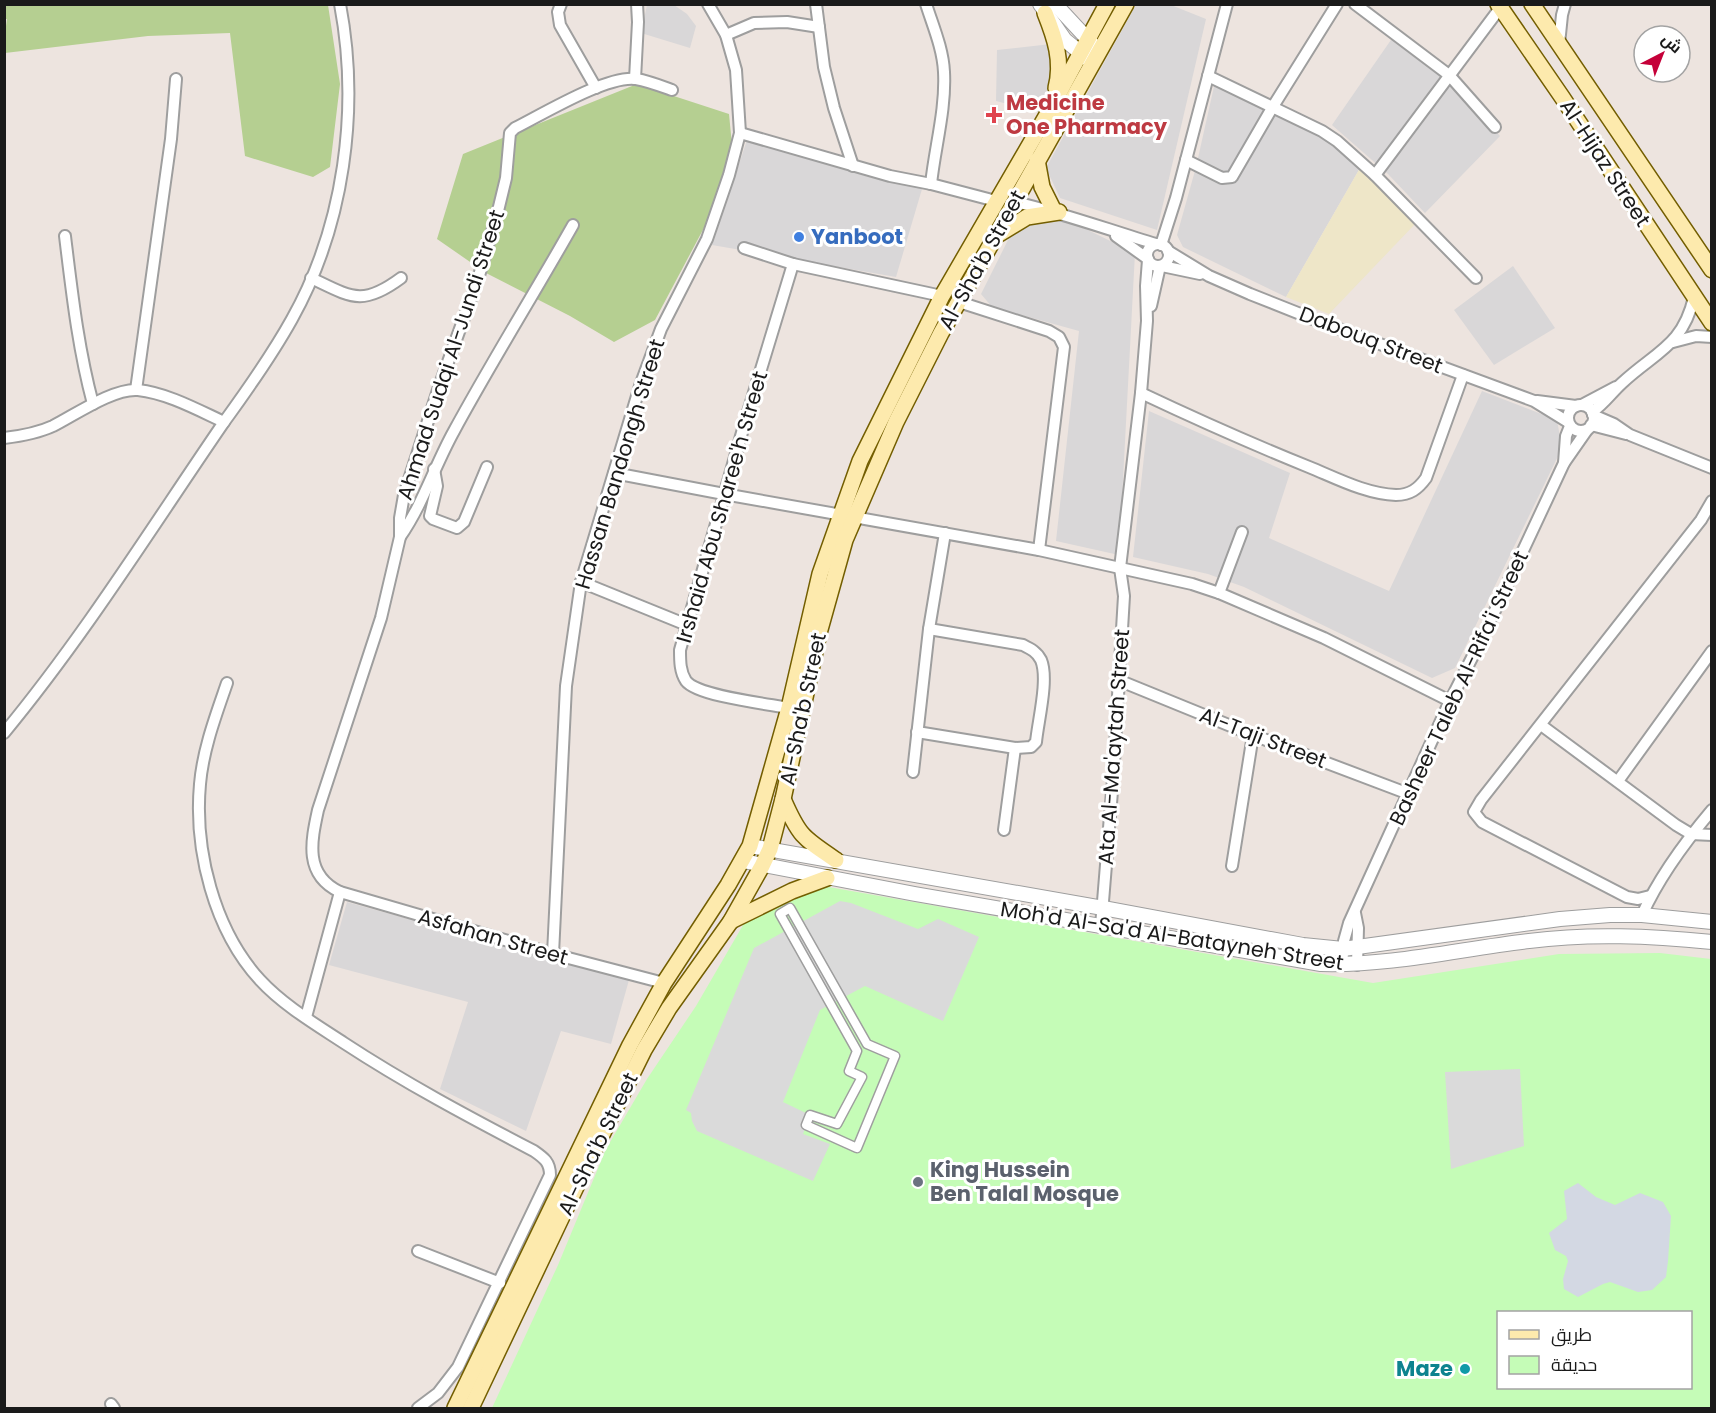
<svg xmlns="http://www.w3.org/2000/svg" width="1716" height="1413" font-family="Poppins,Cairo,sans-serif">
	<style>
		.residential { fill: #d9d7d8 }
		.farmland { fill: #eee6c8 }
		.forest { fill: #b5cf91 }
		.park { fill: #c5fcb7; fill-rule: evenodd }
		.parking { fill: #dadada }
		.plaza { fill: #d3d8e3 }
		.lines { fill: none; stroke-linecap: round; stroke-linejoin: round }
		.pedestrian-casing { stroke: #9e9e9e; stroke-width: 11 }
		.minor-casing { stroke: #9e9e9e; stroke-width: 14 }
		.tertiary-casing { stroke: #9e9e9e; stroke-width: 16 }
		.secondary-casing { stroke: #735e00; stroke-width: 18 }
		.pedestrian { stroke: #fff; stroke-width: 8 }
		.minor { stroke: #fff; stroke-width: 10 }
		.tertiary { stroke: #fff; stroke-width: 14 }
		.secondary { stroke: #fdeaad; stroke-width: 15 }
		.health-dot { fill: #e0444e; stroke: #fff; stroke-width: 2 }
		.shop-dot { fill: #3f7fe0; stroke: #fff; stroke-width: 2 }
		.worship-dot { fill: #6b7280; stroke: #fff; stroke-width: 2 }
		.culture-dot { fill: #0f9aa8; stroke: #fff; stroke-width: 2 }
		.labels { text-anchor: middle; stroke-width: 6; stroke-linejoin: round; paint-order: stroke }
		.health-label { font-size: 21px; font-weight: bold; fill: #be3a42; stroke: #fff; text-anchor: start }
		.street-label { font-size: 21px; fill: #1a1a1a; stroke: #fff }
		.shop-label { font-size: 21px; font-weight: bold; fill: #366cbe; stroke: #fff; text-anchor: start }
		.worship-label { font-size: 21px; font-weight: bold; fill: #5b616d; stroke: #fff; text-anchor: start }
		.culture-label { font-size: 21px; font-weight: bold; fill: #0d838f; stroke: #fff; text-anchor: end }
	</style>
	<rect width="100%" height="100%" fill="#ede4df"/>
	<g class="residential">
		<path d="M647,5H674L687,14L696,26L690,48L641,33Z"/>
		<path d="M1136,5H1171L1206,19L1157,230L1060,198L1046,168Z"/>
		<path d="M1393,37L1455,86L1500,136L1425,213L1388,174L1332,125Z"/>
		<path d="M1051,44L1052,67L1050,87L1038,112L996,101L997,50Z"/>
		<path d="M1215,82L1327,136L1360,168L1286,297L1183,247L1177,235L1196,167Z"/>
		<path d="M747,140L922,189L896,277L712,245Z"/>
		<path d="M1022,212L1055,214L1135,253L1119,555L1056,541L1079,331L992,307L981,294Z"/>
		<path d="M1513,266L1555,328L1494,365L1454,310Z"/>
		<path d="M1482,391L1557,420L1562,448L1455,668L1432,678L1244,587L1208,574L1133,557L1149,411L1290,473L1269,538L1389,591Z"/>
		<path d="M347,902L629,980L611,1044L561,1031L526,1131L440,1089L468,1002L329,965Z"/>
	</g>
	<path class="farmland" d="M1360,168L1416,223L1329,314L1286,297Z"/>
	<g class="forest">
		<path d="M5,4L328,5L340,84L330,167L313,177L245,156L230,33L148,36L5,53V33L7,19H5Z"/>
		<path d="M637,84L729,114L732,145L714,209L655,320L614,342L570,316L486,273L437,239L463,154Z"/>
	</g>
	<path class="park" d="M823,886L1373,983L1559,954L1660,953L1711,959V1408H492L558,1265L606,1149L647,1079L696,1006L746,920L782,899ZM1498,1312H1690V1388H1498Z"/>
	<g class="parking">
		<path d="M840,901L851,903L918,929L938,919L979,937L943,1021L865,986L820,1010L783,1102L810,1115L803,1134L830,1144L813,1181L697,1131L692,1121L691,1113L686,1110L754,948Z"/>
		<path d="M1520,1069L1524,1146L1451,1169L1445,1072Z"/>
	</g>
	<path class="plaza" d="M1578,1183L1596,1197L1615,1205L1640,1193L1663,1202L1671,1216L1668,1261L1666,1277L1652,1290L1638,1292L1610,1282L1603,1284L1578,1297L1564,1289L1563,1279L1568,1261L1566,1256L1555,1250L1549,1233L1567,1219L1564,1191Z"/>
	<g class="lines">
		<g class="pedestrian-casing">
			<path id="pedestrian" d="M790,908L867,1044L895,1056L857,1148L806,1125L810,1115L837,1124L862,1077L849,1071L857,1051L780,914Z"/>
		</g>
		<g class="minor-casing">
			<g id="minor">
				<path d="M561,4L558,12L560,25L596,88"/>
				<path d="M816,4L824,67L834,108L853,166"/>
				<path d="M926,4C933,26 943,49 944,72C946,109 935,147 931,184"/>
				<path d="M1355,4L1449,75L1495,127"/>
				<path d="M726,35L754,23L787,22L819,27"/>
				<path d="M1559,44L1562,15L1565,4"/>
				<path d="M1208,76L1322,131L1337,141L1375,175L1476,278"/>
				<path d="M635,79L638,22L637,4"/>
				<path d="M740,133L890,176L931,184L996,201"/>
				<path d="M1186,160L1222,178L1232,177L1272,108L1337,4"/>
				<path d="M1375,175L1500,8"/>
				<path d="M1015,202C1063,213 1109,230 1156,244"/>
				<path d="M65,236C72,293 78,348 93,404"/>
				<path d="M1116,236L1148,259"/>
				<circle cx="1158" cy="255" r="11"/>
				<path d="M1161,245L1176,198L1227,4"/>
				<path d="M744,248L793,264L942,296"/>
				<path d="M1168,251L1209,276L1250,294L1323,323L1534,401L1568,422"/>
				<path d="M1162,266L1200,274"/>
				<path d="M311,278C351,297 362,307 401,278"/>
				<path d="M959,302L1049,331L1059,337L1064,347L1039,550"/>
				<path d="M1151,306L1160,266"/>
				<path d="M1673,342L1696,336L1712,337"/>
				<path d="M136,390L171,139L176,79"/>
				<path d="M1141,393C1196,419 1252,444 1309,467C1336,478 1366,494 1396,495C1410,495 1418,489 1426,478L1463,375"/>
				<path d="M1537,401L1576,406"/>
				<path d="M1582,405L1616,387"/>
				<circle cx="1581" cy="418" r="13"/>
				<path d="M1592,412C1604,404 1611,393 1622,383C1655,352 1683,346 1694,297"/>
				<path d="M1593,415L1614,424L1630,435L1712,468"/>
				<path d="M1591,425L1626,434"/>
				<path d="M4,438C21,436 38,433 53,426C75,415 113,388 138,390C167,393 198,410 224,422C248,389 272,355 292,319C344,226 360,109 340,4"/>
				<path d="M1564,463L1566,436L1570,426"/>
				<path d="M434,469L437,486L430,516L433,519L457,528L464,522L487,467"/>
				<path d="M614,473L724,494L1039,550L1192,584L1219,593L1324,638L1450,701"/>
				<path d="M400,537C423,504 435,465 454,431C492,361 534,294 573,225"/>
				<path d="M581,582L687,625"/>
				<path d="M1219,593L1242,532"/>
				<path d="M1118,680L1253,735L1409,794"/>
				<path d="M227,683C216,715 203,749 200,784C194,850 214,930 260,980C283,1005 315,1024 344,1043C405,1083 469,1117 534,1151C544,1158 550,1162 550,1175L458,1367L438,1393L418,1408"/>
				<path d="M789,708C768,704 697,696 686,681C680,672 680,661 680,650L745,422L793,264"/>
				<path d="M1541,725L1676,825L1691,834L1712,835"/>
				<path d="M917,732L1015,748L1031,747L1036,742C1038,721 1049,679 1041,660C1037,652 1031,649 1023,645L929,629"/>
				<path d="M4,733C85,635 152,527 224,422"/>
				<path d="M913,772L929,629L945,533"/>
				<path d="M1618,781L1712,651"/>
				<path d="M1004,830L1015,748"/>
				<path d="M1232,866L1253,735"/>
				<path d="M1650,896L1638,899L1627,897L1482,822L1474,812L1481,800L1701,520L1712,501"/>
				<path d="M1355,913L1358,928L1357,965"/>
				<path d="M1642,915C1659,877 1685,842 1712,810"/>
				<path d="M1101,926L1113,779L1124,596L1120,568L1141,393L1147,321L1146,286L1148,260"/>
				<path d="M553,954L566,686L581,582L640,386L661,329L707,239L729,175L740,133L736,70L726,35L708,4"/>
				<path d="M1342,965L1344,941L1349,923L1450,701L1484,634L1564,463L1587,430"/>
				<path d="M664,983L553,954L340,892C304,875 311,842 318,810L381,618L400,537V518L404,495L439,387L478,279L497,215L506,178L510,133L515,128C543,114 607,75 636,79C648,81 661,86 672,90"/>
				<path d="M306,1017L340,892"/>
				<path d="M418,1251L500,1283"/>
				<path d="M111,1404L114,1408"/>
			</g>
		</g>
		<g class="tertiary-casing">
			<g id="tertiary">
				<path d="M1040,4L1065,40L1088,59"/>
				<path d="M1055,4L1095,47"/>
				<path d="M750,846L1103,908L1303,945L1343,949L1560,919L1610,915H1642L1712,922"/>
				<path d="M743,861L915,894L1321,964C1391,966 1460,949 1529,941C1590,933 1651,936 1712,942"/>
			</g>
		</g>
		<g class="secondary-casing">
			<g id="secondary">
				<path d="M1498,4L1562,97L1712,323"/>
				<path d="M1532,4L1712,270"/>
				<path d="M1045,13C1055,38 1063,61 1056,88"/>
				<path d="M1037,160L1042,187L1054,211"/>
				<path d="M999,234L1027,217L1059,212"/>
				<path d="M783,799C799,836 803,838 836,860"/>
				<path d="M731,921L792,891L827,878"/>
				<path d="M455,1408L630,1045L664,983L728,885L750,846L789,708L820,574L860,461L942,296L1051,108L1107,4"/>
				<path d="M471,1408L575,1189L644,1050L669,1008L731,921L762,866L770,849L783,799L819,633L845,540L896,422L941,333L1126,4"/>
			</g>
		</g>
		<use href="#pedestrian" class="pedestrian"/>
		<use href="#minor" class="minor"/>
		<use href="#tertiary" class="tertiary"/>
		<use href="#secondary" class="secondary"/>
	</g>
	<path class="health-dot" d="M991 106h6v6h6v6h-6v6h-6v-6h-6v-6h6z"/>
	<circle class="shop-dot" cx="799" cy="237" r="6"/>
	<circle class="worship-dot" cx="918" cy="1182" r="6"/>
	<circle class="culture-dot" cx="1465" cy="1369" r="6"/>
	<g class="labels">
		<g class="health-label">
			<text x="1006" y="110">Medicine<tspan x="1006" dy="24">One Pharmacy</tspan></text>
		</g>
		<g class="street-label">
			<text transform="translate(1605 163) rotate(57)" y="7">Al-Hijaz Street</text>
			<text transform="translate(982 260) rotate(-61)" y="7">Al-Sha'b Street</text>
			<text transform="translate(1371 340) rotate(21)" y="7">Dabouq Street</text>
			<text transform="translate(451 355) rotate(-72)" y="7">Ahmad Sudqi Al-Jundi Street</text>
			<text transform="translate(620 464) rotate(-73)" y="7">Hassan Bandongh Street</text>
			<text transform="translate(722 507) rotate(-74)" y="7">Irshaid Abu Sharee'h Street</text>
			<text transform="translate(1459 688) rotate(-65)" y="7">Basheer Taleb Al-Rifa'i Street</text>
			<text transform="translate(803 709) rotate(-78)" y="7">Al-Sha'b Street</text>
			<text transform="translate(1263 738) rotate(21)" y="7">Al-Taji Street</text>
			<text transform="translate(1114 747) rotate(-86)" y="7">Ata Al-Ma'aytah Street</text>
			<text transform="translate(1172 936) rotate(9)" y="7">Moh'd Al-Sa'd Al-Batayneh Street</text>
			<text transform="translate(493 937) rotate(16)" y="7">Asfahan Street</text>
			<text transform="translate(598 1144) rotate(-64)" y="7">Al-Sha'b Street</text>
		</g>
		<g class="shop-label">
			<text x="811" y="244">Yanboot</text>
		</g>
		<g class="worship-label">
			<text x="930" y="1177">King Hussein<tspan x="930" dy="24">Ben Talal Mosque</tspan></text>
		</g>
		<g class="culture-label">
			<text x="1453" y="1376">Maze</text>
		</g>
	</g>
	<rect width="1716" height="1413" fill="none" stroke="#1a1a1a" stroke-width="12"/>
	<rect x="1497" y="1311" width="195" height="78" fill="#ffffff" stroke="#a3a3a3" stroke-width="1.5"/>
	<rect x="1509" y="1330" width="30" height="9" fill="#fdeaad" stroke="#a3a3a3" stroke-width="1.5"/>
	<text x="1551" y="1341" font-size="18" fill="#1a1a1a">طريق</text>
	<rect x="1509" y="1356" width="30" height="18" fill="#c5fcb7" stroke="#a3a3a3" stroke-width="1.5"/>
	<text x="1551" y="1371" font-size="18" fill="#1a1a1a">حديقة</text>
	<g transform="translate(1662 54) rotate(42)"><circle r="28" fill="#ffffff" stroke="#a3a3a3" stroke-width="1.5"/>
	<path d="M0-4.5L10 22L0 15L-10 22Z" fill="#c50039"/>
	<text y="-9" font-size="16" font-weight="bold" text-anchor="middle" fill="#1a1a1a">ش</text>
	</g>
</svg>
